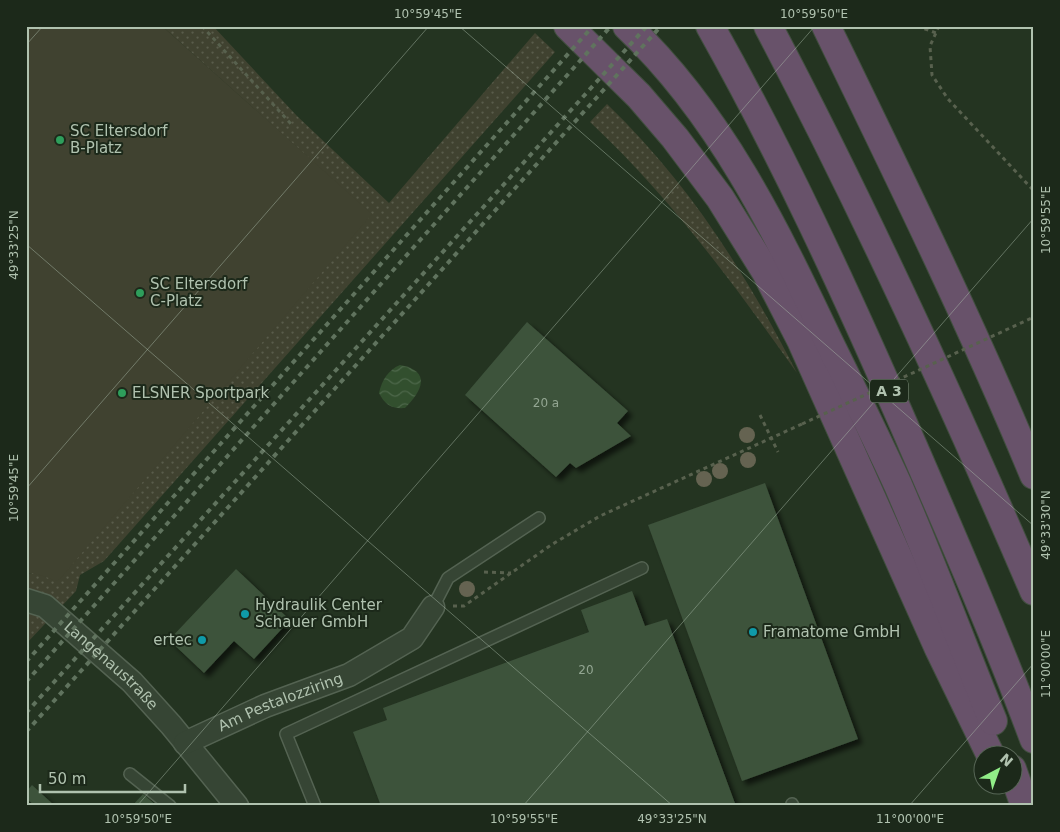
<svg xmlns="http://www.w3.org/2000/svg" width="1060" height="832" font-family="'DejaVu Sans',sans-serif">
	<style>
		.grass { fill: url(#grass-dots) }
		.pitch { fill: #404230 }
		.water { fill: url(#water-waves) }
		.building { fill: #3d523b; filter: url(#shadow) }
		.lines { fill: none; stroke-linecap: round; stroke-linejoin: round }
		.service-casing { stroke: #546352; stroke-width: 14 }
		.minor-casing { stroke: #546352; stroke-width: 25 }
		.motorway-casing { stroke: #414f3f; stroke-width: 30 }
		.path { stroke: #58614e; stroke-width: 3; stroke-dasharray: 4 4; stroke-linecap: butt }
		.service { stroke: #364534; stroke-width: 11 }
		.minor { stroke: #364534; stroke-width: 22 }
		.motorway { stroke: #68526a; stroke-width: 28 }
		.rail { stroke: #60735e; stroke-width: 4; stroke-dasharray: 5 5; stroke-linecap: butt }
		.path-bridge { stroke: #58614e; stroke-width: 3; stroke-dasharray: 4 4; stroke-linecap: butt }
		.tree { fill: #656351 }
		.ticks { fill: none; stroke: #b0c2af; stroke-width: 1; stroke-opacity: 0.45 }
		.leisure-dot { fill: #2e9e5b; stroke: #1c291a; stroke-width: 2 }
		.culture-dot { fill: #0f9aa8; stroke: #1c291a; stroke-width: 2 }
		.labels { text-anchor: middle; stroke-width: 4; stroke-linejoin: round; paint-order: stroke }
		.number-label { font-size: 12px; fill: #93a692 }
		.shield { fill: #1c291a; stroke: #849482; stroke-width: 1 }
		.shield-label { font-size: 14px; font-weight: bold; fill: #b0c2af }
		.poi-label { font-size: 15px; fill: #b0c2af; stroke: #1c291a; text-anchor: start }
		.street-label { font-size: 15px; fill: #b0c2af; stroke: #1c291a }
		.neatline { fill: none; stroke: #b0c2af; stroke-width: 2 }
		.ticks-label { font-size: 12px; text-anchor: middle; fill: #b0c2af }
	</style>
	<defs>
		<pattern id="grass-dots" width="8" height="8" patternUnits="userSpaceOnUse" patternTransform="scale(1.25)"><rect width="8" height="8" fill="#404230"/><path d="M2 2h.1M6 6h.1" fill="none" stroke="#595c4b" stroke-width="1.8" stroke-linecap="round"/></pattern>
		<pattern id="water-waves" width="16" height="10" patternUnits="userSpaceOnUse" patternTransform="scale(1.25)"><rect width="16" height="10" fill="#324f2e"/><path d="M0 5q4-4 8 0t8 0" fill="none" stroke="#4d674a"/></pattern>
		<filter id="shadow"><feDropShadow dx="4.5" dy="4.5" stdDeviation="2.5" flood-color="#0009"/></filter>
	</defs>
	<rect width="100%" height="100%" fill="#243421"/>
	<g class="grass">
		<path d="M162,26H213L297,116L389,203L535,33L555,52L104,561L80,575L76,591L26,644V574L32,573L371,214Z"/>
		<path d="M607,104C689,183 745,272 797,373C733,283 671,198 590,122Z"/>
	</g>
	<path class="pitch" d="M26,26H162L372,214L58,581L33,573L26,574Z"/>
	<path class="water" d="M400,365C432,371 422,391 405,408C392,409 385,405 379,393C382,380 388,370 400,365Z"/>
	<g class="building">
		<path d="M527,322L628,411L617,423L631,436L576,468L570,463L556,477L465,395Z"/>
		<path d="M765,483L858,739L742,781L648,525Z"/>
		<path d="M236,569L290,620L254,659L234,641L204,673L169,640Z"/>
		<path d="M632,591L645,626L667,619L736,806H381L353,732L387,720L383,708L589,632L581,610Z"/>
		<path d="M32,785L55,806H35L26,798V792Z"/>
		<path d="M143,794L157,806H132Z"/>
	</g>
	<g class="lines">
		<g class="service-casing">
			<g id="service">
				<path d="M433,607L448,578L539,518"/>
				<path d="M130,774L170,806"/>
				<path d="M792,804L793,806"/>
				<path d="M315,806L286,734L642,568"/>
			</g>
		</g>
		<g class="minor-casing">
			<g id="minor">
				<path id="s1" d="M26,600L45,606L132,682L171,725L237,806"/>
				<path id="s2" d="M185,743L265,706L349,675L412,638L433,607"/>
			</g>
		</g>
		<g class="motorway-casing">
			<g id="motorway">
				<path d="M568,26L639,96L675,138L720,198L766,272L801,340L939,649L990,754"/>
				<path d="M627,26C720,114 775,228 829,342C852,389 876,437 898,485C932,563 961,642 993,721"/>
				<path d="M710,26C782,154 844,288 903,423C948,527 994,632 1034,739"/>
				<path d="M768,26C865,210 952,400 1034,591"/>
				<path d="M826,26C898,174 971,323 1034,475"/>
				<path d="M1012,769L1025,806"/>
			</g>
		</g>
		<g class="path">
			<path d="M202,26L291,124"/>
			<path d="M917,26L936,33"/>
			<path d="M939,26L930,46L932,75L948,99L1034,191"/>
			<path d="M760,415L778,452"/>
			<path d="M484,572L511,573"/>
			<path d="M453,606H464L551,545L600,516L802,424"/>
		</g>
		<use href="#service" class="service"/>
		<use href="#minor" class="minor"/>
		<use href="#motorway" class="motorway"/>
		<g class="rail">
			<path d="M26,662L593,26"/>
			<path d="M26,682L611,26"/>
			<path d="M26,713L647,26"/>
			<path d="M26,732L661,26"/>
		</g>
		<path class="path-bridge" d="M802,424L1034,317"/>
	</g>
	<g class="tree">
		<circle cx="747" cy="435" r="8"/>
		<circle cx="748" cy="460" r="8"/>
		<circle cx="720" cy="471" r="8"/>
		<circle cx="704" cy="479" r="8"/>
		<circle cx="467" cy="589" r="8"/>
	</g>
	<path class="ticks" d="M459,26L1034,526M26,45L43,26M26,244L673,806M26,489L429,26M137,806L815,26M523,806L1034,218M909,806L1034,663"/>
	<g class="leisure-dot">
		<circle cx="60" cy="140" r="5"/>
		<circle cx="140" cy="293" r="5"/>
		<circle cx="122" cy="393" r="5"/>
	</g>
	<g class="culture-dot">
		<circle cx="245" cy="614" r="5"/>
		<circle cx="753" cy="632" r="5"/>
		<circle cx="202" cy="640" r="5"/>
	</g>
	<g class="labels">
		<g class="number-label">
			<text x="546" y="407">20 a</text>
			<text x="586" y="674">20</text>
		</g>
		<rect class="shield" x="870" y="379.5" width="38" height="23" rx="4"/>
		<g class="shield-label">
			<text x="889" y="396">A 3</text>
		</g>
		<g class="poi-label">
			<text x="70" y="136">SC Eltersdorf<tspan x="70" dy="17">B-Platz</tspan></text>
			<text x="150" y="289">SC Eltersdorf<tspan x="150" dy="17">C-Platz</tspan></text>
			<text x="132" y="398">ELSNER Sportpark</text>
			<text x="255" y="610">Hydraulik Center<tspan x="255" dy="17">Schauer GmbH</tspan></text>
			<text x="763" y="637">Framatome GmbH</text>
			<text x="192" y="645" text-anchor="end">ertec</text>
		</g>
		<g class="street-label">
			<text dy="5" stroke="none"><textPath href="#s1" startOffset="109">Langenaustraße</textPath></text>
			<text dy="5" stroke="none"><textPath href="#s2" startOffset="104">Am Pestalozziring</textPath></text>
		</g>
	</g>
	<rect width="1060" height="832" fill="none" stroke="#1c291a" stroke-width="55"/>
	<g transform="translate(998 770) rotate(41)"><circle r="24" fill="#1c291a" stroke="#576656"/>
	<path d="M0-4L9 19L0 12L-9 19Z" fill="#91ed88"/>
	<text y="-8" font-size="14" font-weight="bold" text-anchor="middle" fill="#b0c2af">N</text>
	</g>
	<path d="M40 784v8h145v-8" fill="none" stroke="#b0c2af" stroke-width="2.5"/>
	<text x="48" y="784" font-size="15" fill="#b0c2af" stroke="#1c291a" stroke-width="4" paint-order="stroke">50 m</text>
	<rect x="28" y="28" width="1004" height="776" class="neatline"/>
	<g class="ticks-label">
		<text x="428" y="18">10°59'45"E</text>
		<text x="814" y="18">10°59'50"E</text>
		<text transform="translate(1046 220) rotate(-90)" y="4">10°59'55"E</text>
		<text transform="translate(14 245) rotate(-90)" y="4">49°33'25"N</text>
		<text transform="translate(14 488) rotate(-90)" y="4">10°59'45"E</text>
		<text transform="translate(1046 525) rotate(-90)" y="4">49°33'30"N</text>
		<text transform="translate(1046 664) rotate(-90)" y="4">11°00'00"E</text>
		<text x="138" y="823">10°59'50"E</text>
		<text x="524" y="823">10°59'55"E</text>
		<text x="672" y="823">49°33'25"N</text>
		<text x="910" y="823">11°00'00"E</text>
	</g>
</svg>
